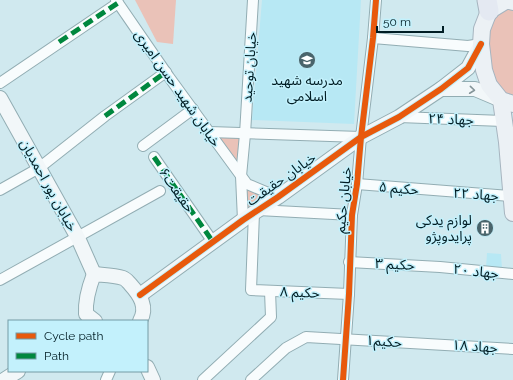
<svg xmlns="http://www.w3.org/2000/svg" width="513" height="380" font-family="Raleway,'Noto Sans Arabic',sans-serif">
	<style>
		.built { fill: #b7e8f4 }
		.green { fill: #eac2b8 }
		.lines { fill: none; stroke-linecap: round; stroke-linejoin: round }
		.street-casing { stroke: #92adb3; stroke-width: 12 }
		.secondary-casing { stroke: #92adb3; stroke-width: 16 }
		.primary-casing { stroke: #a6b4bf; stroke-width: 18 }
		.highway-casing { stroke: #a6b4bf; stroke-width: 21 }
		.street { stroke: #f8fcfd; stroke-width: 10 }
		.secondary { stroke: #f2f7f9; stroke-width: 14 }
		.primary { stroke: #ecf1f5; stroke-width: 16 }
		.highway { stroke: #e4e9f2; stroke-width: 19 }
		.quiet { stroke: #00873e; stroke-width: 5; stroke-dasharray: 10 5; stroke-linecap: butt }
		.cycleway-casing { stroke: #c3f1fc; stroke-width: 8 }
		.cycleway { stroke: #e8590c; stroke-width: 6 }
		.oneway { stroke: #859599 }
		.labels { text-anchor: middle; stroke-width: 3; stroke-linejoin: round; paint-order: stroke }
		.street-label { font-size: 14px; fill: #001d24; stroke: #c3f1fc }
		.poi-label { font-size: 14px; fill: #001d24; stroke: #c3f1fc }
	</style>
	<rect width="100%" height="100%" fill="#d0e9ef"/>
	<g class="built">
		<path d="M262,0H361L354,124L252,120Z"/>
		<path d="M487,253L501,254L502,269L486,268Z"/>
	</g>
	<g class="green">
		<path d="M135,0H176L173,44L157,42Z"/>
		<path d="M513,9V97L501,91L487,69L491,20L500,10Z"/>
		<path d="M211,133L244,135L240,174Z"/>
		<path d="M247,185L276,198L244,219Z"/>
	</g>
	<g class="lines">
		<g class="street-casing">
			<g id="street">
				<path d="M116,0L169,77L247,184L278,197"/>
				<path d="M373,38L468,46L481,44"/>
				<path d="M0,83L118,3"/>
				<path d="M399,117L503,121"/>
				<path d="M209,132L361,137"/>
				<path d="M143,146L193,109"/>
				<path d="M154,157L213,242"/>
				<path d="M357,184L511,196"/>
				<path d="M0,190L39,168L105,116L166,72"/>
				<path d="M258,210L352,215"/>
				<path d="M254,213L251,290L349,294"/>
				<path d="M243,220L241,176L245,134L253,0"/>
				<path d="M349,262L440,267L513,274"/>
				<path d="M0,280L160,191"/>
				<path d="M106,380L110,371"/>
				<path d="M203,380L271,317L270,291"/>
				<path d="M251,380L286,348L306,337L513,349"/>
				<path d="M343,380L349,294L352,215L357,184L361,137L373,38L376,0"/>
			</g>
		</g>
		<g class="secondary-casing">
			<g id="secondary">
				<path d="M441,89H475L501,100"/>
				<path d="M0,98L78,238L94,274"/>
				<path d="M140,295L243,220L278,197L361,137L399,117L441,89L468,68L481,44"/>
				<path d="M95,321L86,314C85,300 89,287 94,274C103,275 114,275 123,278C126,279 128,282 130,284C140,295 148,307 140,321"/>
				<path d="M147,367L153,380"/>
				<path d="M4,380L18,371"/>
			</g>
		</g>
		<g class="primary-casing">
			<g id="primary">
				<path d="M513,2L507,0L489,11L482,29L481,44L484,70L489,85L501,100L513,104"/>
				<path d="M501,100L507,142L513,213"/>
			</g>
		</g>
		<g class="highway-casing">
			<path id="highway" d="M487,0L489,11"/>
		</g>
		<use href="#street" class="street"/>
		<use href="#secondary" class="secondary"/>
		<use href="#primary" class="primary"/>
		<use href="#highway" class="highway"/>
		<g class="quiet">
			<path d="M59,42L118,3"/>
			<path d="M105,116L166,72"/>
			<path d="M154,157L213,242"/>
		</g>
		<g class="cycleway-casing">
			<g id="cycleway">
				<path d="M140,295L243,220L278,197L361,137L399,117L441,89L468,68L481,44"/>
				<path d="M343,380L349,294L352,215L357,184L361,137L373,38L376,0"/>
			</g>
		</g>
		<use href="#cycleway" class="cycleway"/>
	</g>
	<defs><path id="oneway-chevron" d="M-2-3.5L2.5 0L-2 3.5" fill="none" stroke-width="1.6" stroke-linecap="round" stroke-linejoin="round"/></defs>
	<use class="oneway" href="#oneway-chevron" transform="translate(472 90) rotate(6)"/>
	<defs>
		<g id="school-disc" transform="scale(0.9)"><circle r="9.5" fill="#49646b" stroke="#c3f1fc"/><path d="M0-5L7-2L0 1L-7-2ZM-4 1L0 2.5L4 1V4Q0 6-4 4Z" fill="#fff"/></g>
		<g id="building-disc" transform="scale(0.9)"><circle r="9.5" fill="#49646b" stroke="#c3f1fc"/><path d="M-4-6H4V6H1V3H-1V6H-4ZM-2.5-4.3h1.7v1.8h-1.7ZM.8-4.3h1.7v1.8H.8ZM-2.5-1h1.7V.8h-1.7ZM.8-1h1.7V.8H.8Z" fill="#fff"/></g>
	</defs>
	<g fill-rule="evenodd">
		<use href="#school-disc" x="307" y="60"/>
		<use href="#building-disc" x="485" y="228"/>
	</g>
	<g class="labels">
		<g class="street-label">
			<text transform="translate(249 67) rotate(-86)" y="5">خیابان توحید</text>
			<text transform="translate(178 88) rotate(55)" y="5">خیابان شهید حسن امیری</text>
			<text transform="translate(451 119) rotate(2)" y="5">جهاد ۲۴</text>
			<text transform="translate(281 179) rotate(-35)" y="5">خیابان حقیقت</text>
			<text transform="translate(49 185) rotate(61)" y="5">خیابان پور احمدیان</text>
			<text transform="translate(399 188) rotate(5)" y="5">حکیم ۵</text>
			<text transform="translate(177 190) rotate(55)" y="5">حقیقت۶</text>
			<text transform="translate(476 194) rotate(4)" y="5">جهاد ۲۲</text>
			<text transform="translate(343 200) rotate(-84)" y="5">خیابان حکیم</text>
			<text transform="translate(395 264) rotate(3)" y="5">حکیم ۳</text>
			<text transform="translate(476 271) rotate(6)" y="5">جهاد ۲۰</text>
			<text transform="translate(300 292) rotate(2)" y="5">حکیم ۸</text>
			<text transform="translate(384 341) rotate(4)" y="5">حکیم۱</text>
			<text transform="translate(475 346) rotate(4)" y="5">جهاد ۱۸</text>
		</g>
		<g class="poi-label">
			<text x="307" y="85">مدرسه شهید<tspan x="307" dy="16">اسلامی</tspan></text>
			<text x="472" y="225" text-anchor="end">لوازم یدکی<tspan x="472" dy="16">پرایدوپژو</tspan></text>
		</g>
	</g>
	<rect x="8" y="320" width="140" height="52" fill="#c3f1fc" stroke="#759ca6"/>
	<rect x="16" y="333" width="20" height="6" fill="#e8590c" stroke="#759ca6"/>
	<text x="44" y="340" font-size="12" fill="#001d24">Cycle path</text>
	<rect x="16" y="353" width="20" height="6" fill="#00873e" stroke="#759ca6"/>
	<text x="44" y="360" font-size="12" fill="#001d24">Path</text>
	<path d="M377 26v6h66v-6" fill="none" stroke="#001d24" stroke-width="2"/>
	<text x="383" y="26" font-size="12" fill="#001d24" stroke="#c3f1fc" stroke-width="3" paint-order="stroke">50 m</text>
</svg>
